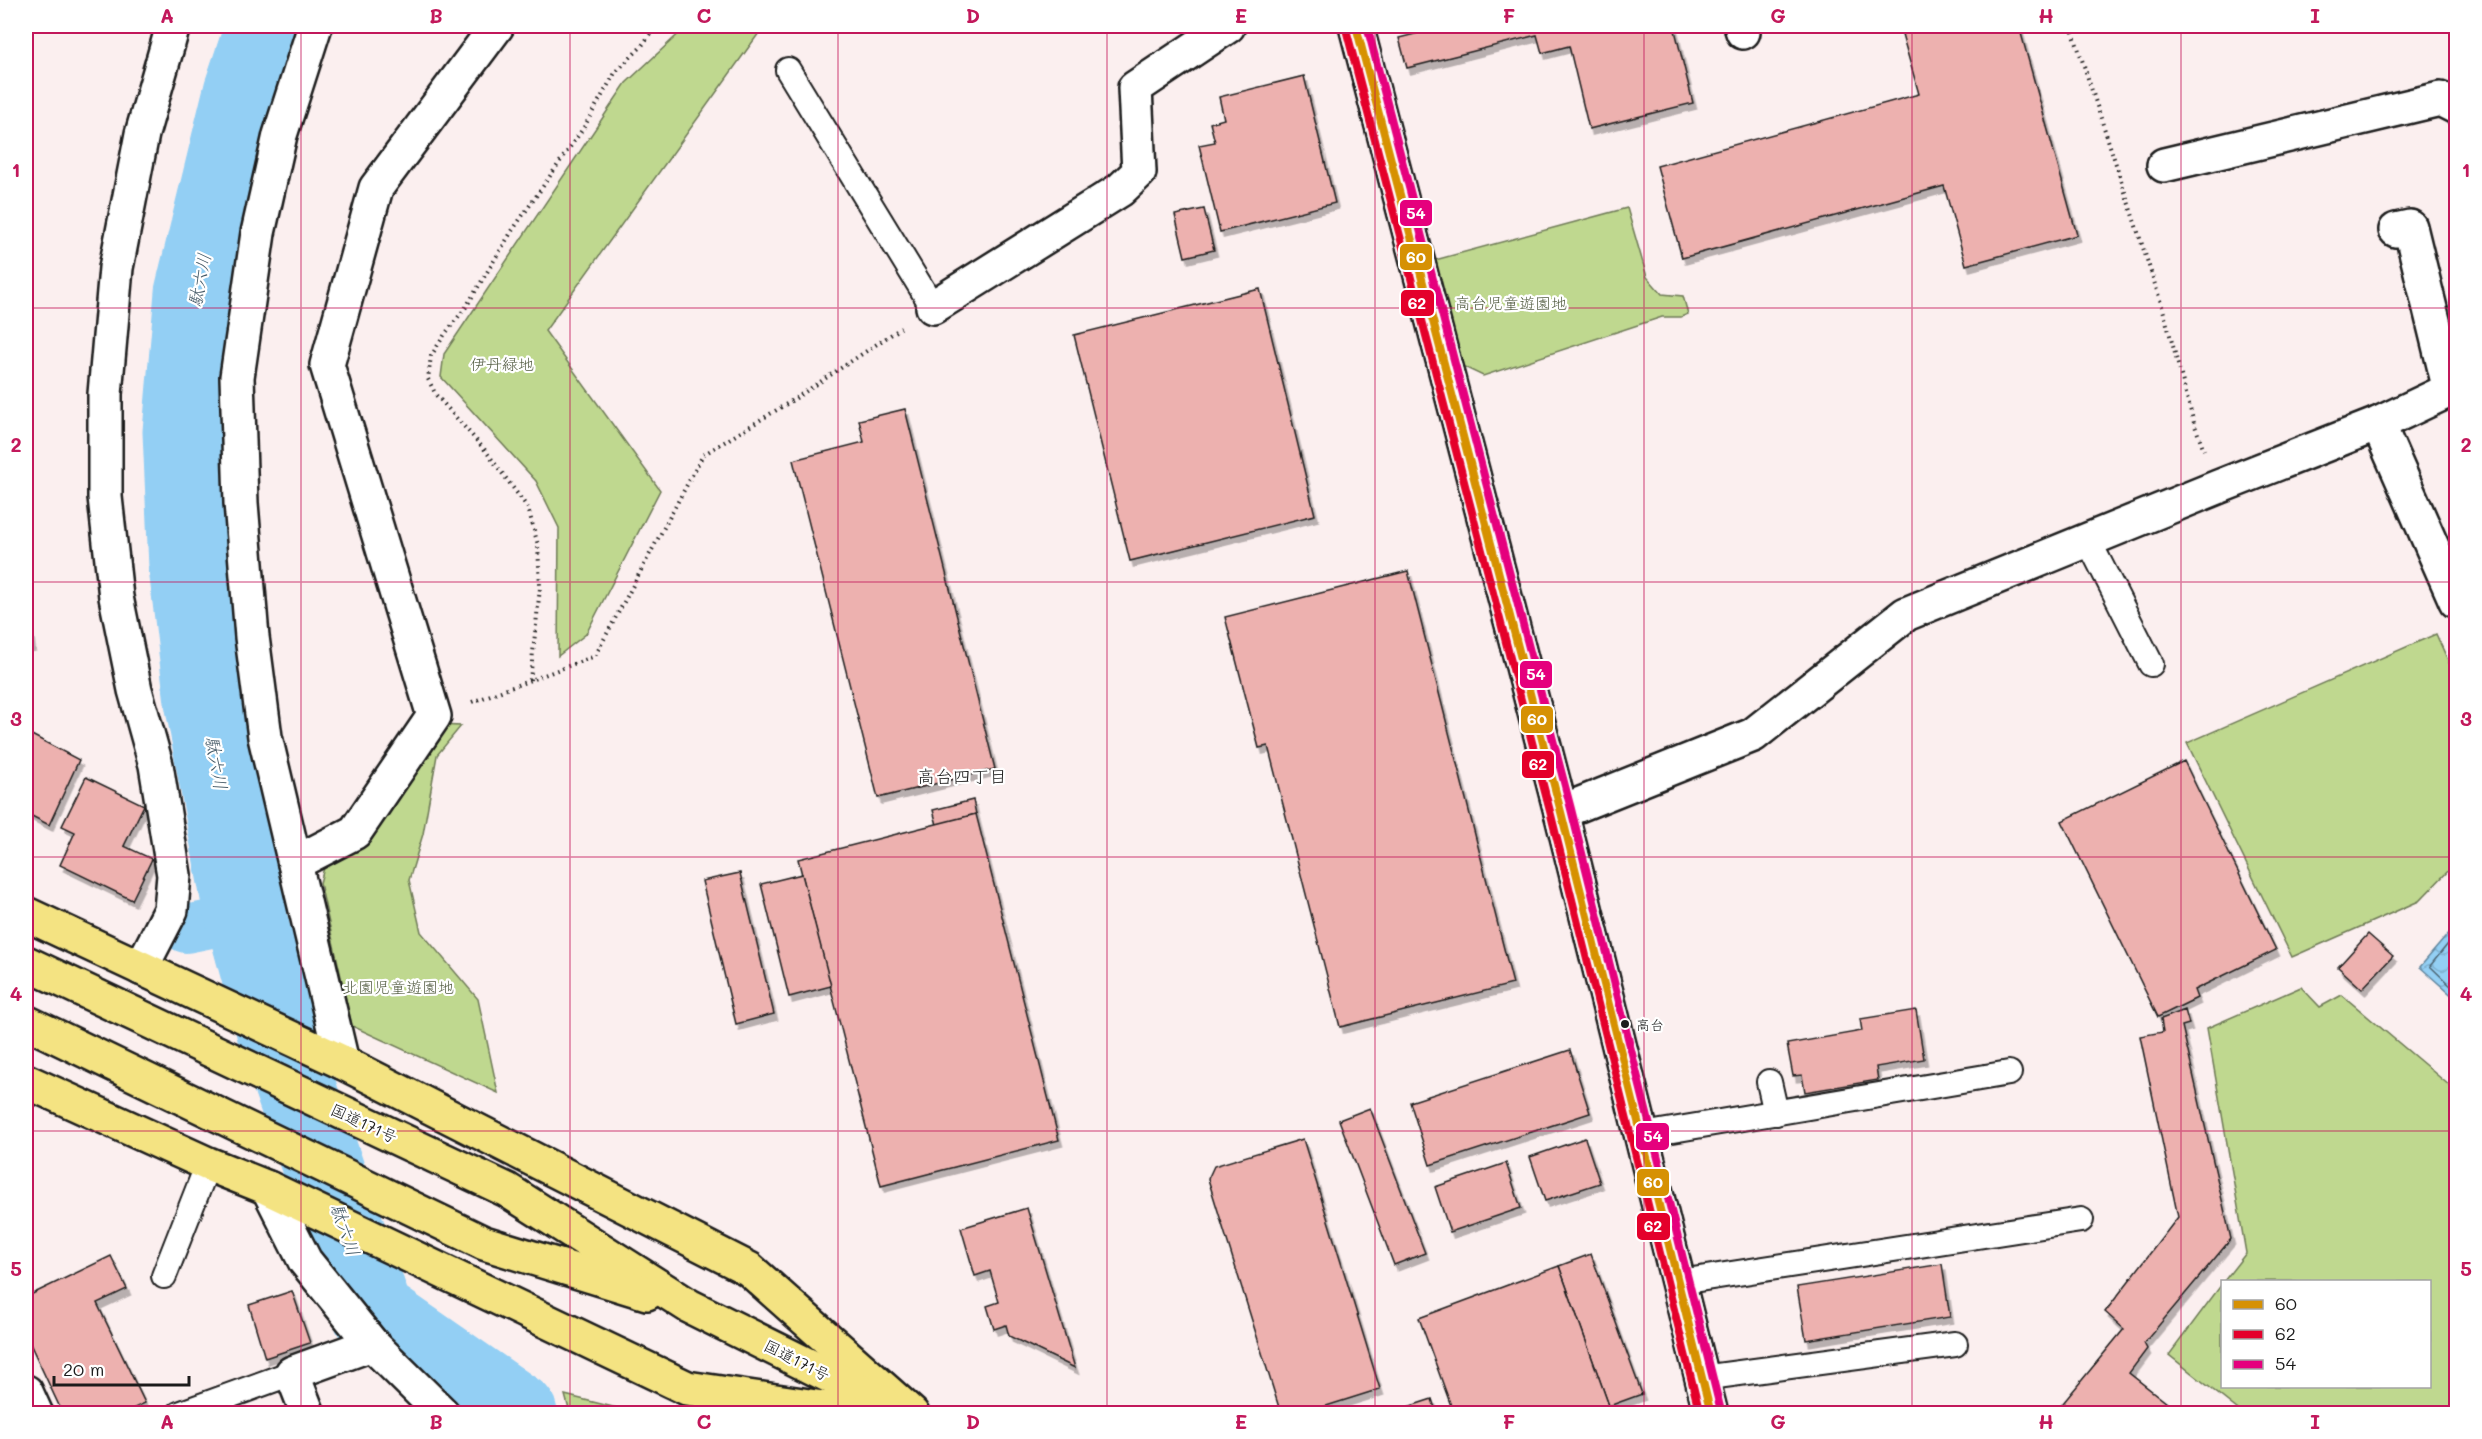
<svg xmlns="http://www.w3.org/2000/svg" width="2482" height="1439" font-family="Mali,'Klee One',sans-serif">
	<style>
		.park { fill: #bfd88f; stroke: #6e7a56; stroke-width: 1.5 }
		.water { fill: url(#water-waves); stroke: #63879e; stroke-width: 1.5 }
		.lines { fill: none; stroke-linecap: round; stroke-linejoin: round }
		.shore { stroke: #4c6472; stroke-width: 1.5 }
		.canal { stroke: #93cff4; stroke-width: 48 }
		.river { stroke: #93cff4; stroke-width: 81 }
		.building { fill: #edb1af; stroke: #1c1c1c; stroke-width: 1.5; filter: url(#shadow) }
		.lane-casing { stroke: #1c1c1c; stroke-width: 28 }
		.street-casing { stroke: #1c1c1c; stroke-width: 38 }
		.secondary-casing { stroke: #1c1c1c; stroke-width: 38 }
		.highway-casing { stroke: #1c1c1c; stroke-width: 38 }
		.path { stroke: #1c1c1c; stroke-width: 4; stroke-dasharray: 1.5 4.5; stroke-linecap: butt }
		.lane { stroke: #fff; stroke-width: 24 }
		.street { stroke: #fff; stroke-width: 33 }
		.secondary { stroke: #fff; stroke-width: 33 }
		.highway { stroke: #f4e382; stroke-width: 33 }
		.bus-1-casing { stroke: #fff; stroke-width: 12 }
		.bus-2-casing { stroke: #fff; stroke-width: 12 }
		.bus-3-casing { stroke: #fff; stroke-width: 12 }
		.bus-1 { stroke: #d69104; stroke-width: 8 }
		.bus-2 { stroke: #e4002b; stroke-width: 8 }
		.bus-3 { stroke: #e5007d; stroke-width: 8 }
		.grid { fill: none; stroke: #c2185b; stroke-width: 1.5; stroke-opacity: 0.55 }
		.bus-dot { fill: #1c1c1c; stroke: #fff; stroke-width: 2 }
		.labels { text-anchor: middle; stroke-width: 4.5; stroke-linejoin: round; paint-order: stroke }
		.bus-label { font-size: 14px; fill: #1c1c1c; stroke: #fff; text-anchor: start }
		.park-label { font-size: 16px; fill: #555e44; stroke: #fff }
		.street-label { font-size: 16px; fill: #1c1c1c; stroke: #fff }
		.water-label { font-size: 18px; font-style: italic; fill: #465b68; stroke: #fff }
		.neighbourhood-label { font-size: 18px; fill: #1c1c1c; stroke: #fff }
		.line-badge { stroke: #fff; stroke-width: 2 }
		.badge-label { font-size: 16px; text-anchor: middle; font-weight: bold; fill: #fff }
		.neatline { fill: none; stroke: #c2185b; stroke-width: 2 }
		.grid-label { font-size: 20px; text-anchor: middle; font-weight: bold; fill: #c2185b }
	</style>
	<defs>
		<pattern id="water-waves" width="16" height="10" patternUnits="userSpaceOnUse" patternTransform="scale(1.5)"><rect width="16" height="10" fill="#93cff4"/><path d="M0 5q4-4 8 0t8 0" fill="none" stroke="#7eb1d1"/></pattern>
		<filter id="shadow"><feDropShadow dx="3.5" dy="6" stdDeviation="0" flood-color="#0004"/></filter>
	</defs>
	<rect width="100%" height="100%" fill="#fbefef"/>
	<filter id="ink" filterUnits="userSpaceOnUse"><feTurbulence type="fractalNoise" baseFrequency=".0167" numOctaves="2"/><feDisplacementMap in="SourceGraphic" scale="12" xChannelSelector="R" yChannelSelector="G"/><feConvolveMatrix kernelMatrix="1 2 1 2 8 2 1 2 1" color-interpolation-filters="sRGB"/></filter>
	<g filter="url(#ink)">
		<g class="park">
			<path d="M687,26H764L545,331L660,490L586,634L558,656L559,528L536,481L441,377L444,354L626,83Z"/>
			<path d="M1627,208L1647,277L1662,294L1683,296L1688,314L1681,317H1662L1483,376L1460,365L1435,260Z"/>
			<path d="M2436,634L2456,678V863L2419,901L2292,957L2187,743Z"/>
			<path d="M435,725L461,726L437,755L423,834L409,880L421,932L478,999L498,1093L352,1026L320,883L327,856Z"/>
			<path d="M2301,987L2320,1007L2342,995L2456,1091V1413H2242L2169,1355L2222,1284V1386H2430V1282L2224,1281L2246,1253L2207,1028Z"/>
			<path d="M565,1395L637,1413H570Z"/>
		</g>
		<path class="water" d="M2456,925V999L2420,967Z"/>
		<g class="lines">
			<path class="shore" d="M2456,934L2430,966L2456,991"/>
			<path class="canal" d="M186,929L216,923L242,902L276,891"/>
			<path class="river" d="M266,26L244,92L195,293L183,432L189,567L205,701L242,902L281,1046L373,1314L517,1414"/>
		</g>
		<g class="building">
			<path d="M1417,26H1674L1693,103L1589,129L1569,46L1542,53L1537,35L1407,68L1399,38L1419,33Z"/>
			<path d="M1933,26H2019L2077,235L1966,265L1944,186L1682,258L1657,166L1919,94L1902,34Z"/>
			<path d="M1304,76L1335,203L1220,232L1199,145L1215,142L1210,123L1224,119L1219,97Z"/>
			<path d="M1204,209L1214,250L1185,257L1175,215Z"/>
			<path d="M1260,289L1315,515L1130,561L1074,335Z"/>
			<path d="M905,409L995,769L878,798L793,460L864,442L859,420Z"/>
			<path d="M1408,571L1513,984L1340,1027L1268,746L1259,748L1225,617Z"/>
			<path d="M26,601L32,645L26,646Z"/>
			<path d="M26,732L79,760L49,825L26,813Z"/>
			<path d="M2184,761L2276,950L2194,990L2197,998L2158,1017L2062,821Z"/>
			<path d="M86,777L144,805L124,846L152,859L132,900L60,865L75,832L62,826Z"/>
			<path d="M973,800L976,814L937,825L933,810Z"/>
			<path d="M976,814L1059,1140L881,1186L798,859Z"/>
			<path d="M740,873L774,1014L736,1024L702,881Z"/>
			<path d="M802,874L831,986L789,997L761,884Z"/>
			<path d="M2368,934L2393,956L2362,989L2338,967Z"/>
			<path d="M1916,1010L1924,1059L1876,1067L1878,1080L1805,1092L1802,1075L1793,1076L1787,1044L1862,1031L1860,1019Z"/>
			<path d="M2185,1010L2189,1024L2182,1026L2231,1239L2144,1343L2147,1349L2129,1373L2181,1414H2054L2124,1329L2105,1312L2178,1217L2140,1036L2163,1032L2161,1019Z"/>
			<path d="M1570,1050L1590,1113L1430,1165L1410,1102Z"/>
			<path d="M1370,1108L1425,1253L1394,1265L1339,1120Z"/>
			<path d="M1585,1138L1600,1183L1545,1201L1530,1157Z"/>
			<path d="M1303,1139L1380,1389L1301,1414H1281L1208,1179L1214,1166Z"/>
			<path d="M1506,1163L1521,1208L1450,1232L1435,1187Z"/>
			<path d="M1027,1208L1075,1368L1009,1336L1006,1325L994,1329L987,1306L999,1302L990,1271L975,1276L961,1228Z"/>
			<path d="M1591,1254L1642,1394L1609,1406L1559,1266Z"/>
			<path d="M111,1256L127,1289L97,1303L145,1403L122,1414H63L26,1335V1297Z"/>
			<path d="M1942,1264L1950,1317L1806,1340L1797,1287Z"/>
			<path d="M1559,1266L1612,1414H1454L1419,1318Z"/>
			<path d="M292,1291L310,1343L265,1358L249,1305Z"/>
			<path d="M1432,1399L1437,1414H1386Z"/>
		</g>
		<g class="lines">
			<g class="lane-casing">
				<g id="lane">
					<path d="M788,70L933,307"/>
					<path d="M2088,540L2151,664"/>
					<path d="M1769,1082L1776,1113"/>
					<path d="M1643,1135L2009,1073"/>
					<path d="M164,1276L208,1164"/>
					<path d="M1680,1282L2081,1220"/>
					<path d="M1702,1378L1955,1344"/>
					<path d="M179,1414L292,1373"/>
				</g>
			</g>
			<g class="street-casing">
				<g id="street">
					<path d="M315,26L280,135L258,233L237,377L241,503L252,637L265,737L342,1062"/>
					<path d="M1741,26L1743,32"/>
					<path d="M2164,165L2440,99L2456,107"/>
					<path d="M2396,230L2410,227L2450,390"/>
					<path d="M933,307L1120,190L1139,172L1135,88L1228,26"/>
					<path d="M2378,424L2456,601"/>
					<path d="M1561,812L1753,735L1906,614L2218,487L2378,424L2456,387"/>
					<path d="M295,863L355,832L434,716L327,365L376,188L497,26"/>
					<path d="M141,968L171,910L174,875L156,765L135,690L116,597L105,497V394L116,268L142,134L173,26"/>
					<path d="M268,1188L305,1261L372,1344L443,1414"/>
					<path d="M26,1392L36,1414"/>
					<path d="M308,1414L292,1373L372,1344"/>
				</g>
			</g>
			<g class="secondary-casing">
				<path id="secondary" d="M1356,26L1561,812L1711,1414"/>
			</g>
			<g class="highway-casing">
				<g id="highway">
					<path d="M26,914L342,1062L749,1269L912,1414"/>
					<path d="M26,963L507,1190L689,1306L882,1402"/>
					<path d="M26,1022L484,1243L647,1293"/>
					<path d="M26,1081L208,1164L268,1188L687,1388L863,1414"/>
				</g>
			</g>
			<g class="path">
				<path d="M2071,26L2162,306L2194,423L2204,450"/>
				<path d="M530,680L540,588L538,545L528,508L485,450L436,395L428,379L431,356L445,334L466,307L512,231L584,127L615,73L641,47L656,26"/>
				<path d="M472,702L595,656L703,455L793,400L901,328"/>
			</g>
			<use href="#lane" class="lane"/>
			<use href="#street" class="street"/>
			<use href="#secondary" class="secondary"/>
			<use href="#highway" class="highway"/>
			<g class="bus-1-casing">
				<path id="bus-1" d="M1356,26L1561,812L1711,1414"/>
			</g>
			<g class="bus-2-casing">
				<path id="bus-2" d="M1346,29L1551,815L1700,1414"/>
			</g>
			<g class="bus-3-casing">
				<path id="bus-3" d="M1367,26L1571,809L1721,1411"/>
			</g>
			<use href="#bus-1" class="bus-1"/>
			<use href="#bus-2" class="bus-2"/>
			<use href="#bus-3" class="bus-3"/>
		</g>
	</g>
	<path class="grid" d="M301,26V1414M570,26V1414M838,26V1414M1107,26V1414M1375,26V1414M1644,26V1414M1912,26V1414M2181,26V1414M26,308H2456M26,582H2456M26,857H2456M26,1131H2456"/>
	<circle class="bus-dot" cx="1625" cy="1024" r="5"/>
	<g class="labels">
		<g class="bus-label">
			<text x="1636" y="1030">高台</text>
		</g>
		<g class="park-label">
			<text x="1511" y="309">高台児童遊園地</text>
			<text x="502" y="370">伊丹緑地</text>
			<text x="398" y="993">北園児童遊園地</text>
		</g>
		<g class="street-label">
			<text transform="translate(364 1123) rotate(25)" y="6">国道171号</text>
			<text transform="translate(797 1360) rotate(27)" y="6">国道171号</text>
		</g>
		<g class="water-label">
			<text transform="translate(200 280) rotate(-79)" y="6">駄六川</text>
			<text transform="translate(216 763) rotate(80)" y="6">駄六川</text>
			<text transform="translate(345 1230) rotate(71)" y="6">駄六川</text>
		</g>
		<g class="neighbourhood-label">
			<text x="962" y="783">高台四丁目</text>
		</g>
	</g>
	<g class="line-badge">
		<rect x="1399" y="199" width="34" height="28" rx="6" fill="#e5007d"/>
		<rect x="1399" y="243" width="34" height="28" rx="6" fill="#d69104"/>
		<rect x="1400" y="289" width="35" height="28" rx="6" fill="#e4002b"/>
		<rect x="1519" y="660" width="34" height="29" rx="6" fill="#e5007d"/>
		<rect x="1520" y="705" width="34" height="29" rx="6" fill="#d69104"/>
		<rect x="1521" y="750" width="34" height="29" rx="6" fill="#e4002b"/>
		<rect x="1635" y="1122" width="35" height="29" rx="6" fill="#e5007d"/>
		<rect x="1636" y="1168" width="34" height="29" rx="6" fill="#d69104"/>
		<rect x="1636" y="1212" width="35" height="29" rx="6" fill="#e4002b"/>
	</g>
	<g class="badge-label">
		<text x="1416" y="219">54</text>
		<text x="1416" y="263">60</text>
		<text x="1417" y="309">62</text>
		<text x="1536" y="680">54</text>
		<text x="1537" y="725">60</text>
		<text x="1538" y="770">62</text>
		<text x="1653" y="1142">54</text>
		<text x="1653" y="1188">60</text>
		<text x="1653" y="1232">62</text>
	</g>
	<rect width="2482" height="1439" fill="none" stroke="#fff" stroke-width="66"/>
	<rect x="2221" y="1280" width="210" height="108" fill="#ffffff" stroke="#a4a4a4" stroke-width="1.5"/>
	<rect x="2233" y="1300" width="30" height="9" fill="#d69104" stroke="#a4a4a4" stroke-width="1.5"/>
	<text x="2275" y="1310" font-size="18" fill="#1c1c1c">60</text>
	<rect x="2233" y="1330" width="30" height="9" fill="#e4002b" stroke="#a4a4a4" stroke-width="1.5"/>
	<text x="2275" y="1340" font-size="18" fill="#1c1c1c">62</text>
	<rect x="2233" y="1360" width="30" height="9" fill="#e5007d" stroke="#a4a4a4" stroke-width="1.5"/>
	<text x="2275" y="1370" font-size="18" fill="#1c1c1c">54</text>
	<path d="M54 1376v9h135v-9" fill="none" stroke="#1c1c1c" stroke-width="3"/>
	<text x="63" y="1376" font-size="18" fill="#1c1c1c" stroke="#ffffff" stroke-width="4.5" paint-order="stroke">20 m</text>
	<rect x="33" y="33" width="2416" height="1373" class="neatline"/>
	<g class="grid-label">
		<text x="167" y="23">A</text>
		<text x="436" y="23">B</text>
		<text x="704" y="23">C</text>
		<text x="973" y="23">D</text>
		<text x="1241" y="23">E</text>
		<text x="1509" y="23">F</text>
		<text x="1778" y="23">G</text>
		<text x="2046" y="23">H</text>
		<text x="2315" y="23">I</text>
		<text x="16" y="177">1</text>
		<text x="2466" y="177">1</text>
		<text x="16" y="452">2</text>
		<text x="2466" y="452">2</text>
		<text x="16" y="726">3</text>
		<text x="2466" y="726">3</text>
		<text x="16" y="1001">4</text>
		<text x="2466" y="1001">4</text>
		<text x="16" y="1276">5</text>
		<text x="2466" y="1276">5</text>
		<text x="167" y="1429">A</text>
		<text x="436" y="1429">B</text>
		<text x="704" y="1429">C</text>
		<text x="973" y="1429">D</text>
		<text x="1241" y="1429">E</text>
		<text x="1509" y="1429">F</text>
		<text x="1778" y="1429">G</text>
		<text x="2046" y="1429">H</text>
		<text x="2315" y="1429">I</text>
	</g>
</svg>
